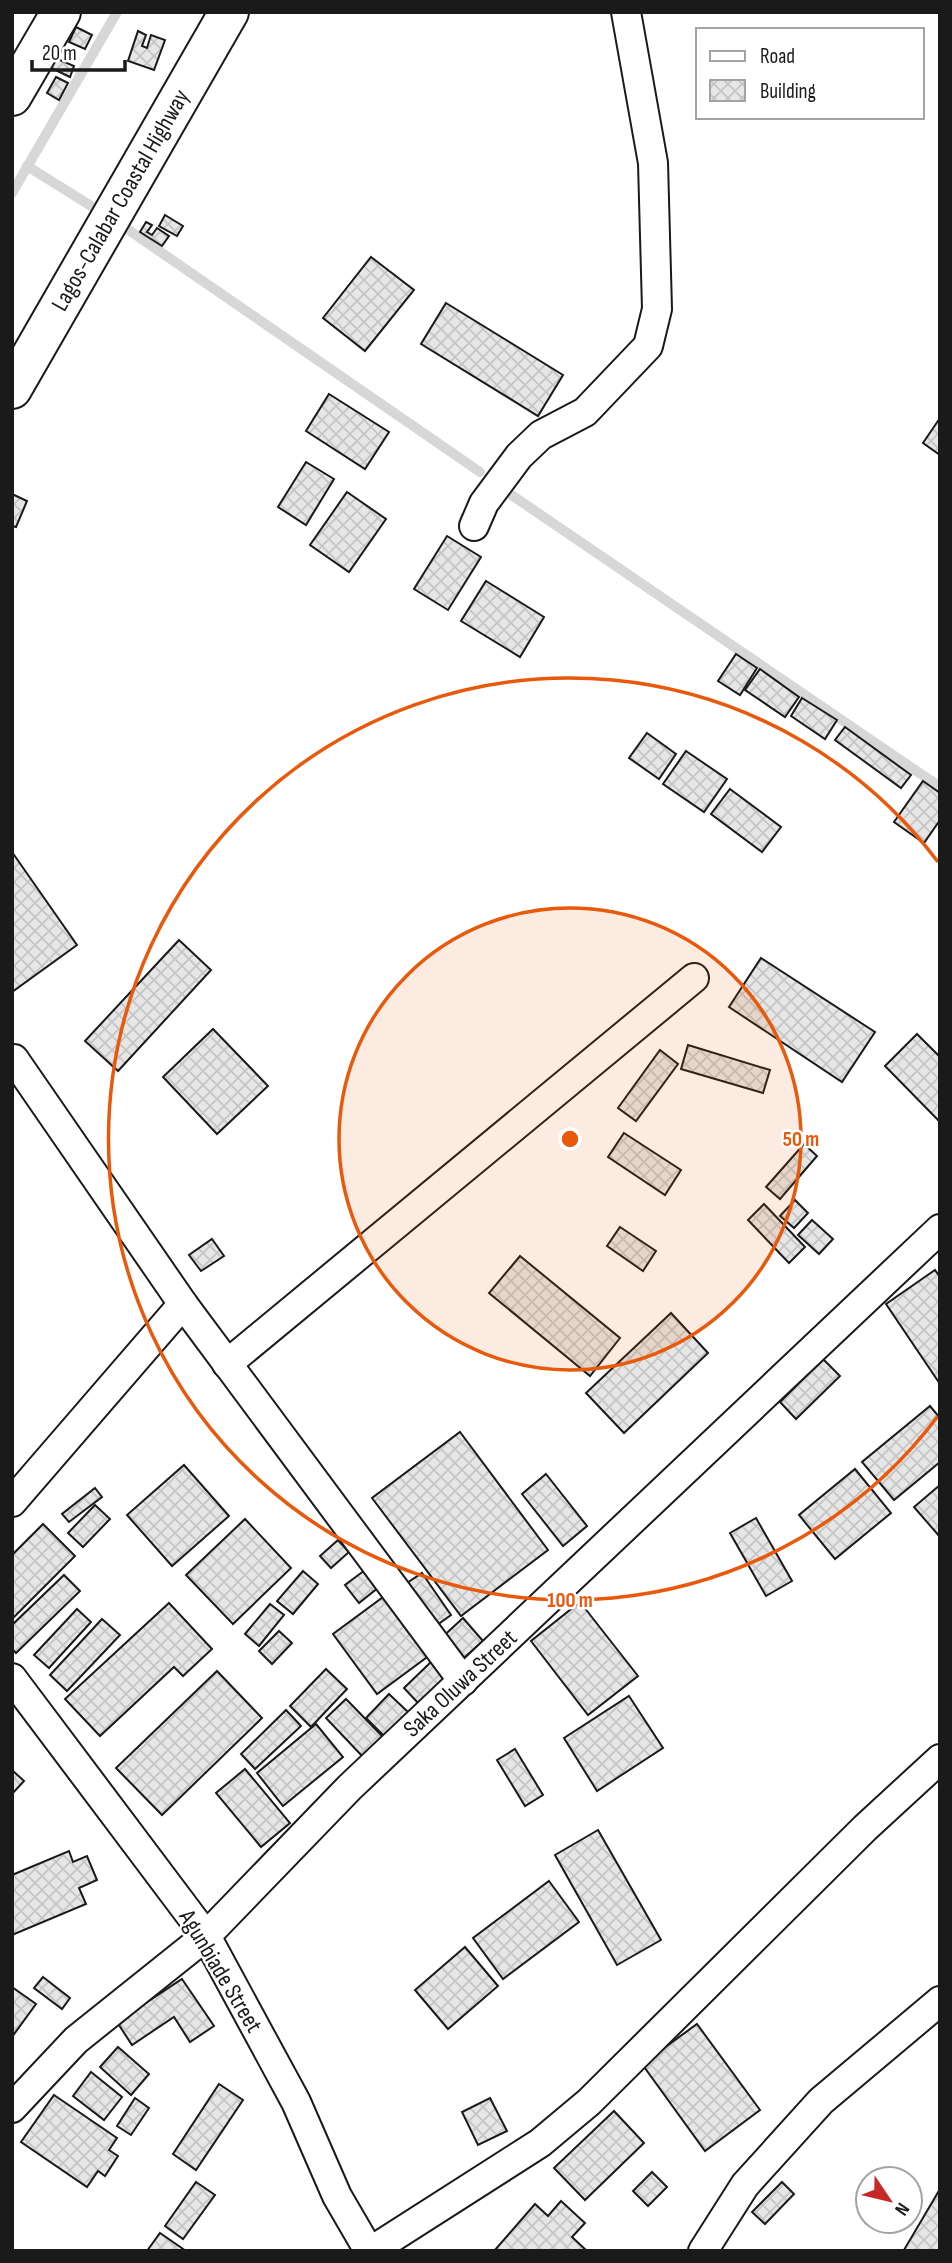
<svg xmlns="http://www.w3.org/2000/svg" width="952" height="2263" font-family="'Sofia Sans Condensed',sans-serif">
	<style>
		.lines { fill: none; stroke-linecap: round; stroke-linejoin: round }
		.stream { stroke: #d7d7d7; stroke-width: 10 }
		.building { fill: url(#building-cross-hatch); stroke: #1a1a1a; stroke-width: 2 }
		.street-casing { stroke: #1a1a1a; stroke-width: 32 }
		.highway-casing { stroke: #1a1a1a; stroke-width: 42 }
		.street { stroke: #fff; stroke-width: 28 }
		.highway { stroke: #fff; stroke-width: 38 }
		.ring { fill: none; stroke: #e8590c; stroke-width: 3.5 }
		.labels { text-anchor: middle; stroke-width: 5; stroke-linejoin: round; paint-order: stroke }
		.street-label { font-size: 24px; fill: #1a1a1a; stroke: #fff }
		.centre { fill: #e8590c; stroke: #fff; stroke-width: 3.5 }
		.ring-label { font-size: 21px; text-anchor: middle; font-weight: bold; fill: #e8590c; stroke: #fff; stroke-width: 5; stroke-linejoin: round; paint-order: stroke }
	</style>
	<defs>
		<pattern id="building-cross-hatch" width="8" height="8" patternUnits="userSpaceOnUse" patternTransform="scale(1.75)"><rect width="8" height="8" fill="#e6e6e6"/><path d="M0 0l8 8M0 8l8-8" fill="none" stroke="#c5c5c5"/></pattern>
	</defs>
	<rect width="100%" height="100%" fill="#fff"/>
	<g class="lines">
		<g class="stream">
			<path d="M27,166L104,214"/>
			<path d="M12,193L117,12"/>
			<path d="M117,222L480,472"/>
			<path d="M510,494L940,787"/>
		</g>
	</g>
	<g class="building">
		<path d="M76,27L92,35L85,49L69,42Z"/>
		<path d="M138,31L146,35L142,46L147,48L151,35L165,40L154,70L128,61Z"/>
		<path d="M53,57L74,66L70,77L49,67Z"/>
		<path d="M56,77L68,83L59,100L47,93Z"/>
		<path d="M165,215L183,226L177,236L159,226Z"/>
		<path d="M146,222L152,225L147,232L152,235L157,228L169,236L162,246L140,232Z"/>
		<path d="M371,257L414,290L365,351L323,318Z"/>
		<path d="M446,303L563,375L538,416L421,344Z"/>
		<path d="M329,394L389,432L365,469L306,431Z"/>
		<path d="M940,418V455L923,443Z"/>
		<path d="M306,462L334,479L306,525L278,507Z"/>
		<path d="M347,492L386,519L349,572L310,545Z"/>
		<path d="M12,494L27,501L16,527L12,526Z"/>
		<path d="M447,536L481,557L448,610L414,589Z"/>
		<path d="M486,581L544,617L520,657L461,621Z"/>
		<path d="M736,654L757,668L740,695L718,681Z"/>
		<path d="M760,669L799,697L785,717L745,690Z"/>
		<path d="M802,698L837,720L825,739L791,716Z"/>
		<path d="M845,727L911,775L901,788L835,740Z"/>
		<path d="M647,733L676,754L659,779L629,758Z"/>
		<path d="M686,751L727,779L704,812L663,784Z"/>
		<path d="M923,781L940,793V820L924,843L894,822Z"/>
		<path d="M730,789L781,827L762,852L711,814Z"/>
		<path d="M12,852L77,945L12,992Z"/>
		<path d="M179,940L211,970L118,1071L85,1041Z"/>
		<path d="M761,958L875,1032L842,1082L729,1007Z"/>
		<path d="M213,1029L268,1086L217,1134L163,1077Z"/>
		<path d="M917,1034L940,1057V1122L885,1066Z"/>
		<path d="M688,1045L770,1070L763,1093L681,1069Z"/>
		<path d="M660,1050L678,1064L636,1121L618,1108Z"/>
		<path d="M624,1133L681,1170L665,1195L608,1157Z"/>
		<path d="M804,1144L817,1156L780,1199L766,1187Z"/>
		<path d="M795,1200L808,1213L794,1228L780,1216Z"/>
		<path d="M764,1204L805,1247L789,1263L748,1220Z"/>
		<path d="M812,1220L833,1239L819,1254L798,1235Z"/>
		<path d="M620,1227L656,1251L643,1271L607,1246Z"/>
		<path d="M212,1239L224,1256L201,1271L189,1255Z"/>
		<path d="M520,1256L620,1338L590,1376L489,1293Z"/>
		<path d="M935,1270L940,1277V1384L886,1304Z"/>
		<path d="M671,1313L708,1353L624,1433L586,1393Z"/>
		<path d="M823,1359L840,1376L796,1419L780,1402Z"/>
		<path d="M930,1406L940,1418V1462L894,1500L862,1462Z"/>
		<path d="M460,1432L548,1550L461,1616L372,1498Z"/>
		<path d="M184,1465L229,1516L172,1566L127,1515Z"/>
		<path d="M855,1469L891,1513L835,1559L799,1515Z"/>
		<path d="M546,1474L587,1526L563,1546L522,1494Z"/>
		<path d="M940,1485V1537L914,1507Z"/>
		<path d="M95,1488L102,1497L69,1522L62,1514Z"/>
		<path d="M95,1505L110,1519L83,1547L68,1533Z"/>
		<path d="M756,1518L792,1581L766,1596L730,1533Z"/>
		<path d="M245,1519L291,1568L233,1624L186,1575Z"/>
		<path d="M43,1524L75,1556L12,1619V1555Z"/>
		<path d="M338,1540L349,1552L331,1568L320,1556Z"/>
		<path d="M365,1570L379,1587L359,1603L345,1585Z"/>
		<path d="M303,1571L318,1584L293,1614L277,1601Z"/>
		<path d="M422,1573L451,1615L430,1630L401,1587Z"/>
		<path d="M64,1575L80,1591L16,1653L12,1649V1625Z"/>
		<path d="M390,1592L434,1652L377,1694L333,1634Z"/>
		<path d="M580,1602L638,1676L588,1715L531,1641Z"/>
		<path d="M169,1603L212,1649L183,1676L174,1667L100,1736L65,1699Z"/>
		<path d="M270,1604L284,1615L259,1646L245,1634Z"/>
		<path d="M77,1609L91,1622L49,1668L34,1655Z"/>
		<path d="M463,1618L483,1641L457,1664L438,1641Z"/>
		<path d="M102,1619L120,1635L67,1691L50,1675Z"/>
		<path d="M279,1631L292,1643L272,1664L259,1651Z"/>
		<path d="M433,1660L448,1676L419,1704L404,1688Z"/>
		<path d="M326,1669L347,1689L311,1727L290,1706Z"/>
		<path d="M217,1671L262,1718L162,1815L116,1768Z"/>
		<path d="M389,1694L408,1712L384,1736L366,1718Z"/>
		<path d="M629,1696L663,1748L597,1791L564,1738Z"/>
		<path d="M346,1699L384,1738L364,1758L326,1718Z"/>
		<path d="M286,1710L301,1726L255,1769L241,1754Z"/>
		<path d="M316,1724L343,1757L283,1806L257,1773Z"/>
		<path d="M515,1749L543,1795L525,1806L497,1760Z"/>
		<path d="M245,1769L290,1823L261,1847L216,1793Z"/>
		<path d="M12,1770L24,1781L12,1794Z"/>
		<path d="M598,1830L661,1940L617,1965L555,1855Z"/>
		<path d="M69,1851L73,1862L87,1856L97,1880L79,1888L86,1904L12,1935V1875Z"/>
		<path d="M549,1881L579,1922L503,1979L473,1938Z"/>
		<path d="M465,1947L498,1986L448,2029L415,1990Z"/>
		<path d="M43,1977L70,1998L62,2009L34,1988Z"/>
		<path d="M182,1979L214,2026L190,2042L174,2017L132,2045L117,2022Z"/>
		<path d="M12,1987L36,2004L12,2037Z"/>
		<path d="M697,2024L760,2110L705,2151L642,2064Z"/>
		<path d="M118,2047L149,2074L131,2095L100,2067Z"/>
		<path d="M91,2072L122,2097L104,2120L73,2096Z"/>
		<path d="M219,2084L243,2100L196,2170L173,2154Z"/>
		<path d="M54,2095L117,2138L109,2150L118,2156L105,2176L98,2171L87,2187L21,2142Z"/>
		<path d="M135,2098L149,2108L131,2135L117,2126Z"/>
		<path d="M490,2098L507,2131L478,2145L462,2112Z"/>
		<path d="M614,2111L644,2143L585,2200L554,2168Z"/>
		<path d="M652,2172L667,2187L648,2206L633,2191Z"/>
		<path d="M196,2182L215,2195L183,2239L165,2226Z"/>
		<path d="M782,2182L794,2194L765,2224L752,2212Z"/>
		<path d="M940,2189V2251H905L904,2250Z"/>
		<path d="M561,2201L585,2223L572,2237L587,2251H494L535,2204L548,2216Z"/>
		<path d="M160,2233L186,2251H147Z"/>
	</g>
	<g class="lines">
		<g class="street-casing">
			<g id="street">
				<path d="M474,526L484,503L519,456L541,435L585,412L648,346L657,309L653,163L626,12"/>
				<path d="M14,1059L183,1304L463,1681"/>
				<path d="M227,1364L694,978"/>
				<path d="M12,1502L183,1304"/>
				<path d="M12,1678L206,1936L296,2102L337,2196L369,2251"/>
				<path d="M12,2108L76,2040L206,1936L350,1787L940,1229"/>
				<path d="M371,2251L540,2143L589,2102L865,1828L940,1759"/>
				<path d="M703,2251L745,2185L821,2101L940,2001"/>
			</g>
		</g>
		<g class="highway-casing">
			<g id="highway">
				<path d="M12,96L61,12"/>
				<path d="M12,389L229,12"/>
			</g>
		</g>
		<use href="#street" class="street"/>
		<use href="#highway" class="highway"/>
	</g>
	<circle cx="570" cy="1139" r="231" fill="#e8590c" fill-opacity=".12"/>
	<g class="ring">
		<circle cx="570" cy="1139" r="231"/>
		<path d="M938 1416A461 461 0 1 1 938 862"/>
	</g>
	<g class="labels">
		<g class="street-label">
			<text transform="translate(120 200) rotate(-60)" y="8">Lagos-Calabar Coastal Highway</text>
			<text transform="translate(460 1683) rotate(-43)" y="8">Saka Oluwa Street</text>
			<text transform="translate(221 1971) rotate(59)" y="8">Agunbiade Street</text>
		</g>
	</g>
	<circle cx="570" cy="1139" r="10" class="centre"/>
	<g class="ring-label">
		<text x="801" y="1146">50 m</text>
		<text x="570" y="1607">100 m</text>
	</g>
	<rect width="952" height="2263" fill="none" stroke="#1a1a1a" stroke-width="28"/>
	<rect x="696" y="28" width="228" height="91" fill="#ffffff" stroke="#a3a3a3" stroke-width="2"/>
	<rect x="710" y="51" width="35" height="10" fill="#ffffff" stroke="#a3a3a3" stroke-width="2"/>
	<text x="760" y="63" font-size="21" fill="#1a1a1a">Road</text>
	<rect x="710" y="80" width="35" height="21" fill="url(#building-cross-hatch)" stroke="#a3a3a3" stroke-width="2"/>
	<text x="760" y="98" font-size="21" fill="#1a1a1a">Building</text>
	<g transform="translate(889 2200) rotate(125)"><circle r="33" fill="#ffffff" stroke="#a3a3a3" stroke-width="2"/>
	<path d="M0-5L12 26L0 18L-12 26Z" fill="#c62828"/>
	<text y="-10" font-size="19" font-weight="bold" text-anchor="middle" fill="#1a1a1a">N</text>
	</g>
	<path d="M32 60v10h93v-10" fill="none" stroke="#1a1a1a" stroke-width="3.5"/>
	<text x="42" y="60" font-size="21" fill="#1a1a1a" stroke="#ffffff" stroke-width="5" paint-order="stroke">20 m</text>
</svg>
